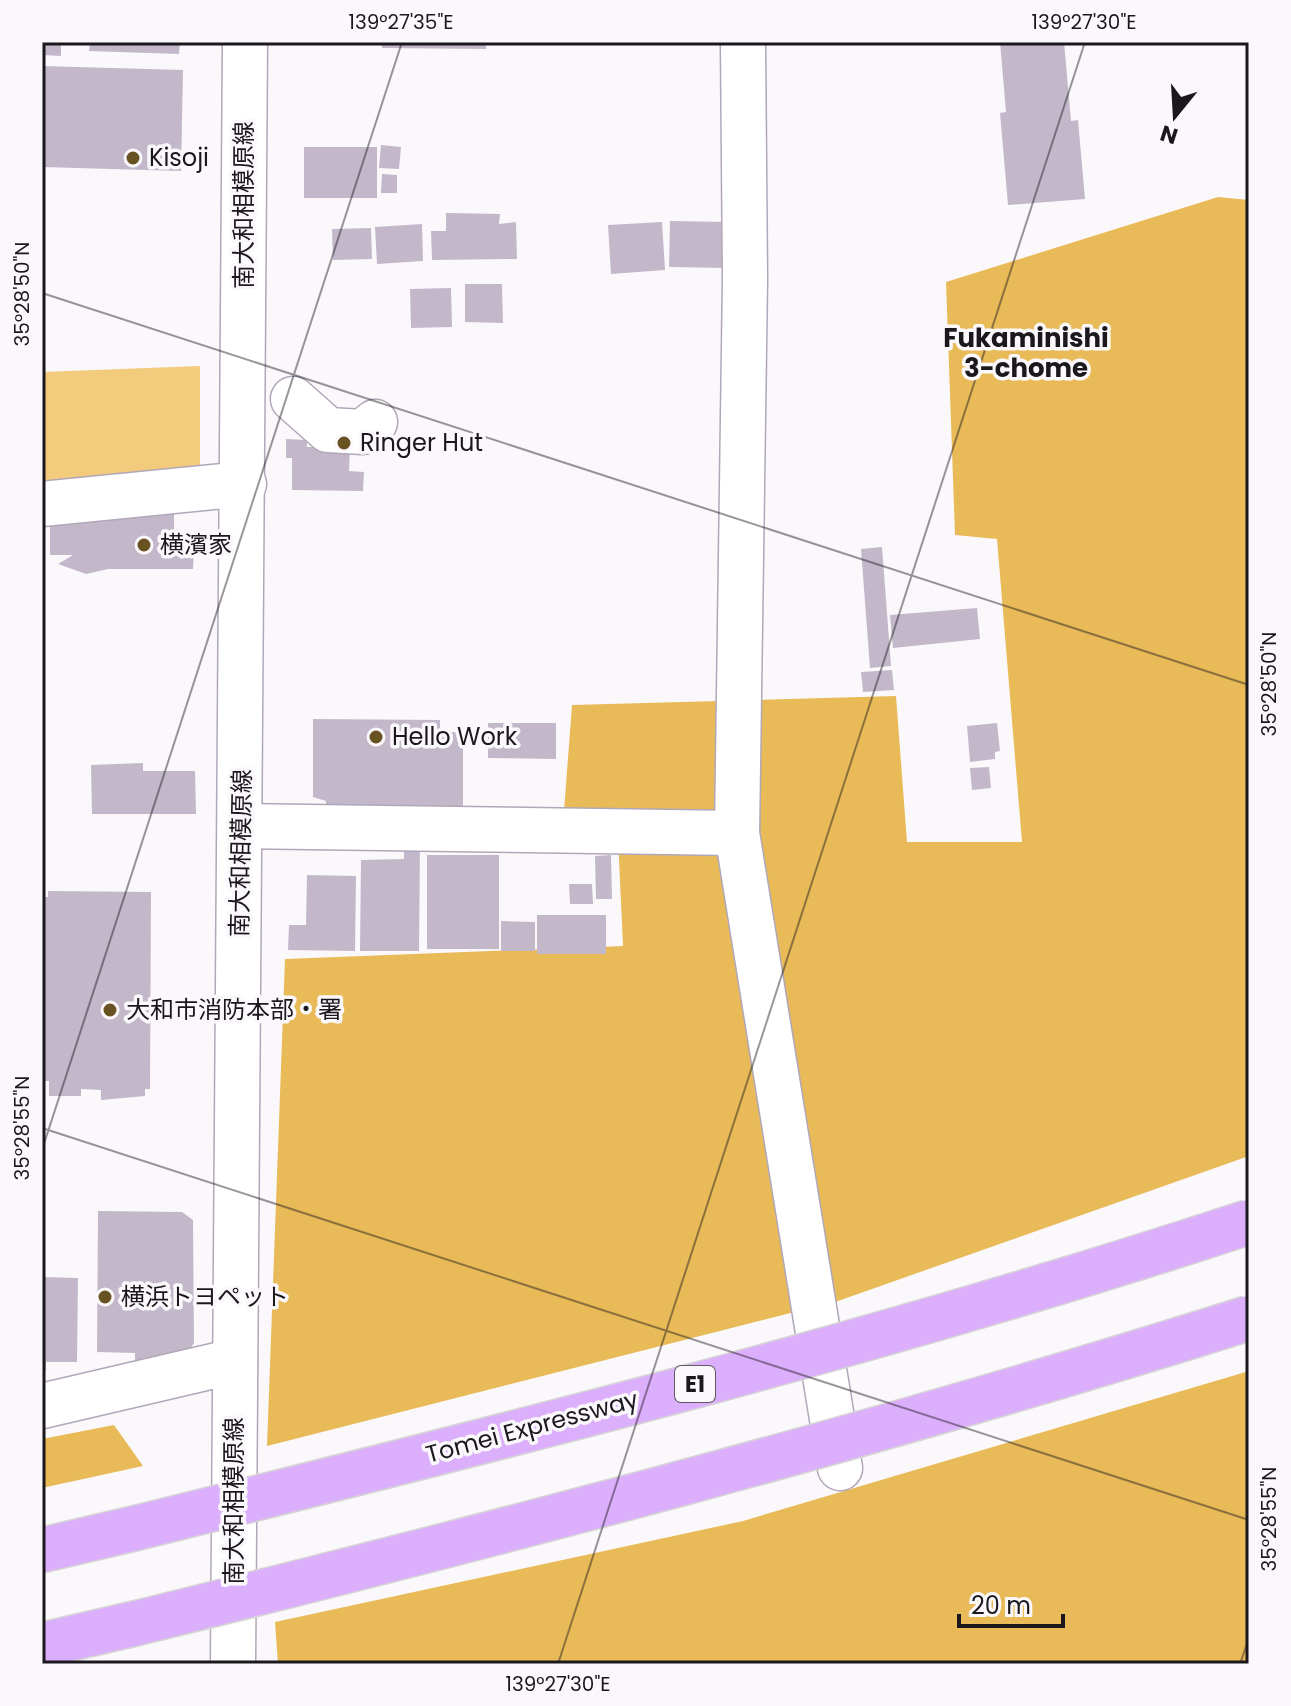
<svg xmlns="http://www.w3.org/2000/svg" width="1291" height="1706" font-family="Poppins,'Noto Sans JP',sans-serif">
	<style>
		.green { fill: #f2cb7d }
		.forest { fill: #e8bb58 }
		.building { fill: #c2b8ca }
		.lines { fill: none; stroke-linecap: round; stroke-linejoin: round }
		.minor-casing { stroke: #b1a7b9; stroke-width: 47 }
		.highway-casing { stroke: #d6d5d6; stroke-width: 47 }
		.minor { stroke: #fff; stroke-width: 44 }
		.highway { stroke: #dcaffc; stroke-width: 44 }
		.highway-bridge-casing { stroke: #d6d5d6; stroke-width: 47; stroke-linecap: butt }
		.highway-bridge { stroke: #dcaffc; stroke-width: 44 }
		.ticks { fill: none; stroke: #1a171d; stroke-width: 2; stroke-opacity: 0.45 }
		.poi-dot { fill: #685221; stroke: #fbf8fc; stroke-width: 3 }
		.labels { text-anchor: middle; stroke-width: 7; stroke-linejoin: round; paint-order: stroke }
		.shield { fill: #fbf8fc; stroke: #5e5a60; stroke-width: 2 }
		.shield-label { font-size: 22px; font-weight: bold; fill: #1a171d }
		.poi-label { font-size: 24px; fill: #1a171d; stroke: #fbf8fc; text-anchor: start }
		.street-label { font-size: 24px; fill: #1a171d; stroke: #fbf8fc }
		.neighbourhood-label { font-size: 26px; font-weight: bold; fill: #1a171d; stroke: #fbf8fc }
		.neatline { fill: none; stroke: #1a171d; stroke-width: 3 }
		.ticks-label { font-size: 20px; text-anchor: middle; fill: #1a171d }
	</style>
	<rect width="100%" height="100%" fill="#fbf8fc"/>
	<path class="green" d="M200,366V473L42,487V372Z"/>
	<g class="forest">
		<path d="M1218,197L1249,200V1156L838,1301L267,1446L285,959L623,946L617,816L564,811L572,705L896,696L907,842H1022L997,539L955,535L946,282Z"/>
		<path d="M1249,1371V1664H278L275,1622L743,1521Z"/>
		<path d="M114,1425L143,1466L42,1488V1439Z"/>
	</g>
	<g class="building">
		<path d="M42,42H61V56L42,55Z"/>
		<path d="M90,42H180L179,54L89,51Z"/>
		<path d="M382,42H486V49L382,48Z"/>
		<path d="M1000,42H1064L1071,121L1078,120L1085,199L1008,205L1000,113L1006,112Z"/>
		<path d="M42,66L183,70L181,171L42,167Z"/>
		<path d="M381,145L401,147L399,169L379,168Z"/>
		<rect x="304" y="147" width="73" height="51"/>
		<path d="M382,174L397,175V193H381Z"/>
		<path d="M446,213L500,214L499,224L516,222L517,259L432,260L431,231H446Z"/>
		<path d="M670,221L729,222V268L669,267Z"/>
		<path d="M662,222L665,270L611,274L608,225Z"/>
		<path d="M422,224L423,261L377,264L375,227Z"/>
		<path d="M371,228L372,259L333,260L332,229Z"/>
		<path d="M465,284H502L503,323L465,322Z"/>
		<path d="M451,288L452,327L411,328L410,289Z"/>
		<path d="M286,439L307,440V447H350L349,471L364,472L363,491L292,490V458H286Z"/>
		<path d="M130,510L174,511V551L194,550L193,569H108L86,574L58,564L73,555H50V520L131,519Z"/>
		<path d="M882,547L891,666L870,668L861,549Z"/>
		<path d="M977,608L980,639L893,648L890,615Z"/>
		<path d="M892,670L894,690L863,692L861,672Z"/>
		<path d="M313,719L440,720V732H463V808L326,807V801L313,797Z"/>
		<path d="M488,723H556V759L488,758Z"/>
		<path d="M997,723L1000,751L995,752V759L970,762L967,726Z"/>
		<path d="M143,763V771H195L196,814H92L91,765Z"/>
		<path d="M989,767L991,788L972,790L970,768Z"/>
		<path d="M404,841H420L419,951H360L361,860L404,859Z"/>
		<rect x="427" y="855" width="72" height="94"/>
		<path d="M611,855L612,899H596L595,856Z"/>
		<path d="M307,875L356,876L355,951L288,950L289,925H306Z"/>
		<path d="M569,884H592L593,904H570Z"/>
		<path d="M48,891L151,892L150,1089H145V1096L101,1100V1090L81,1089V1096H49V1081H42V897H48Z"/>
		<rect x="537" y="915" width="69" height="39"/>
		<path d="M501,921L535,922V951H501Z"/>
		<path d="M98,1211L182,1212L193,1220L194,1343L189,1351L135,1363V1353L97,1352Z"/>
		<path d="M42,1277L78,1278L77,1362H46V1370H42Z"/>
	</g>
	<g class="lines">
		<g class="minor-casing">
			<g id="minor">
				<path d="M743,42L745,279L737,833L840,1468"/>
				<path d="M293,399L328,430L363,432L375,422"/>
				<path d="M42,504L244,484"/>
				<path d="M242,826L737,833"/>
				<path d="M42,1406L235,1361"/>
				<path d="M233,1664L245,42"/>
			</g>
		</g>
		<g class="highway-casing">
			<g id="highway">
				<path d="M42,1550L136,1528"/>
				<path d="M42,1645L137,1623"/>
			</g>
		</g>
		<use href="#minor" class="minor"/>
		<use href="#highway" class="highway"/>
		<g class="highway-bridge-casing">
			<g id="highway-bridge">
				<path d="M136,1528C509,1436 884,1342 1249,1222"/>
				<path d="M137,1623C510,1531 882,1434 1249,1318"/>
			</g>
		</g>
		<use href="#highway-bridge" class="highway-bridge"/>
	</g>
	<path class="ticks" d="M42,293L1249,685M42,1128L1249,1520M42,1150L402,42M558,1664L1085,42M1240,1664L1249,1638"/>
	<g class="poi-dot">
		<circle cx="133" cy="158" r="8"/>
		<circle cx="344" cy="443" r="8"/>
		<circle cx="144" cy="545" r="8"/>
		<circle cx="376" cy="737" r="8"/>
		<circle cx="110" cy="1010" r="8"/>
		<circle cx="105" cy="1297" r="8"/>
	</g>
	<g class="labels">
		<rect class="shield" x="675" y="1366" width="40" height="36" rx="6"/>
		<g class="shield-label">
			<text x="695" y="1392">E1</text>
		</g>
		<g class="poi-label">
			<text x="149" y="166">Kisoji</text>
			<text x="360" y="451">Ringer Hut</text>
			<text x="160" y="553">横濱家</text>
			<text x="392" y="745">Hello Work</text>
			<text x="126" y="1018">大和市消防本部・署</text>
			<text x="121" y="1305">横浜トヨペット</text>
		</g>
		<g class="street-label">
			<text transform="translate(244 205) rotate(-90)" y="8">南大和相模原線</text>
			<text transform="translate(241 853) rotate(-89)" y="8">南大和相模原線</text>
			<text transform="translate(532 1427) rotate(-15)" y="8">Tomei Expressway</text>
			<text transform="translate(234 1501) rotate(-90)" y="8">南大和相模原線</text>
		</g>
		<g class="neighbourhood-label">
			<text x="1026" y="347">Fukaminishi<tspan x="1026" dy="30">3-chome</tspan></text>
		</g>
	</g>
	<rect width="1291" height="1706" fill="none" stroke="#fbf8fc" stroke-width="88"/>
	<g transform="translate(1175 116) rotate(198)" stroke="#fbf8fc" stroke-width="6" paint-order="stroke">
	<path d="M0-6L14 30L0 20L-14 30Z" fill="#1a171d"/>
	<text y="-12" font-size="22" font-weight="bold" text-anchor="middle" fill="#1a171d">N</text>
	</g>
	<path d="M959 1614v12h104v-12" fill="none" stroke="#1a171d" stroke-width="4"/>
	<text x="971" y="1614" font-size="24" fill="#1a171d" stroke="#fbf8fc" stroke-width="6" paint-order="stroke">20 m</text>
	<rect x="44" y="44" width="1203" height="1618" class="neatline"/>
	<g class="ticks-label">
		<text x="401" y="29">139°27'35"E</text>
		<text x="1084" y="29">139°27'30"E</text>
		<text transform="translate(22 294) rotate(-90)" y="7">35°28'50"N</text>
		<text transform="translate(1269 684) rotate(-90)" y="7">35°28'50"N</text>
		<text transform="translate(22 1128) rotate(-90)" y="7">35°28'55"N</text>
		<text transform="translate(1269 1519) rotate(-90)" y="7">35°28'55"N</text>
		<text x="558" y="1691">139°27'30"E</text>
	</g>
</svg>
